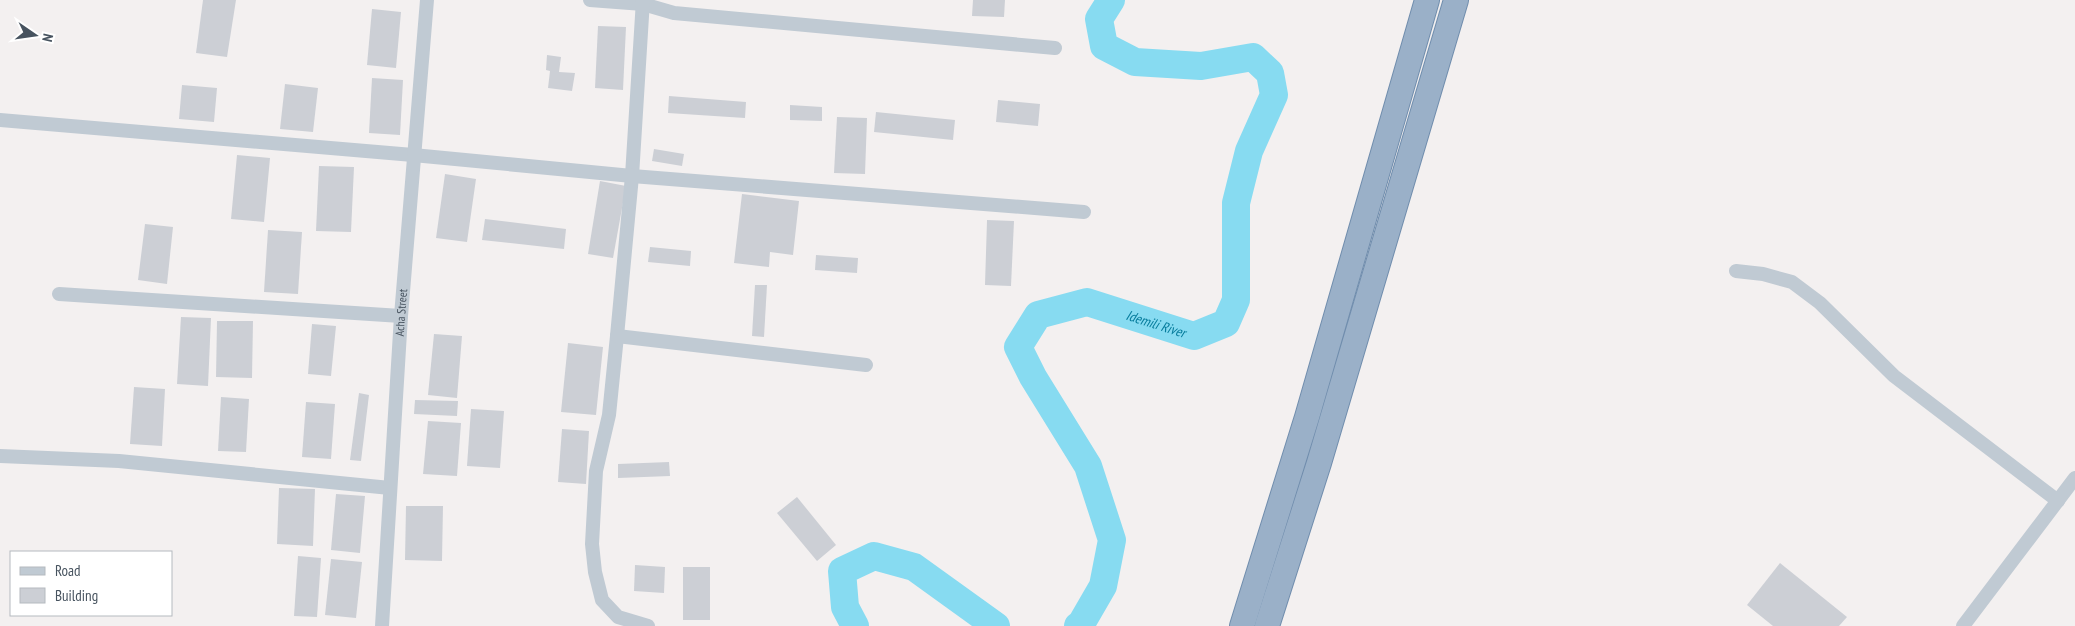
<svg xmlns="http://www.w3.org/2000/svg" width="2075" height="626" font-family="'PT Sans Narrow',sans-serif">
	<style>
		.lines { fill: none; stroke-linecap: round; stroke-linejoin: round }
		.river { stroke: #87dbf1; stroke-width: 28 }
		.building { fill: #cccfd5 }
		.trunk-casing { stroke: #708dad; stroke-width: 26 }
		.minor { stroke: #c0cad3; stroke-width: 14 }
		.trunk { stroke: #9ab0c8; stroke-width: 24 }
		.labels { text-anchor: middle; stroke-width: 5; stroke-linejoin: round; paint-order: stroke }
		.street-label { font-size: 12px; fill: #47535f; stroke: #fff }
		.water-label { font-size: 14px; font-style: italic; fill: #067c9c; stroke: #fff }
	</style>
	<rect width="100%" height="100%" fill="#f3f0f0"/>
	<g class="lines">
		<g class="river">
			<path d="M855,626L845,607L842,571L874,556L914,567L996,626"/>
			<path id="s1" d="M1078,626L1081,624L1103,586L1112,540L1088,466L1033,377L1018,347L1038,315L1087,302L1194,336L1226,323L1236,300V203L1249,151L1274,95L1270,73L1253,57L1201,66L1135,62L1104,46L1099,19L1111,0"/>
		</g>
	</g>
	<g class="building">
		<path d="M203,0H236L227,57L196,53Z"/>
		<path d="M973,0H1005L1004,17L972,16Z"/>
		<path d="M372,9L401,12L396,68L367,65Z"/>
		<path d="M598,26L626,27L623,90L595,88Z"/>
		<path d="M547,55L561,57L559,72L575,73L572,91L548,88L550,71L546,70Z"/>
		<path d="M372,78L403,80L400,135L369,133Z"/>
		<path d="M285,84L318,88L313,132L280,129Z"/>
		<path d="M182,85L217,88L214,122L179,119Z"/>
		<path d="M669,96L746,102L745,118L668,113Z"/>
		<path d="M998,100L1040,104L1038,126L996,122Z"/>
		<path d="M790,105L822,107V121L790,120Z"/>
		<path d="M876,112L955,120L953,140L874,132Z"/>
		<path d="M837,117L867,118L865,174L834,173Z"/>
		<path d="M654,149L684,154L682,166L652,161Z"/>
		<path d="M237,155L270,158L264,222L231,219Z"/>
		<path d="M319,166L354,167L351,232L316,231Z"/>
		<path d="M445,174L476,179L467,242L436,238Z"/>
		<path d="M600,181L626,186L613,258L588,254Z"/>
		<path d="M742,194L799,201L793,255L770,252L769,267L734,263Z"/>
		<path d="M485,219L566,229L564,249L482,240Z"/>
		<path d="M987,220L1014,221L1011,286L985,285Z"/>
		<path d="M145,224L173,227L167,284L138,280Z"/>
		<path d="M268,230L302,232L298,294L264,292Z"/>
		<path d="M650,247L691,251L690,266L648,262Z"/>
		<path d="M816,255L858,258L857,273L815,270Z"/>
		<path d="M755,285H767L764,337L752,336Z"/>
		<path d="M181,317L211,318L208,386L177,384Z"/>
		<path d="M217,321H253L252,378L216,377Z"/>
		<path d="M312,324L336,326L331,376L308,374Z"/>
		<path d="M434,334L462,336L457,398L428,395Z"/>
		<path d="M568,343L603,347L596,415L561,412Z"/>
		<path d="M134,387L165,389L162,446L130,444Z"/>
		<path d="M359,393L369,395L361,461L350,460Z"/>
		<path d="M221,397L249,399L246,452L218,451Z"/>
		<path d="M415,400L458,401L457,416L414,414Z"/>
		<path d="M306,402L335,404L331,459L302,457Z"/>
		<path d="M471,409L504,411L500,468L467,466Z"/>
		<path d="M428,421L461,423L457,476L423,474Z"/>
		<path d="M562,429L589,431L586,484L558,482Z"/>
		<path d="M669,462L670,476L618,478V464Z"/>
		<path d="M279,488L315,489L313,546L277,544Z"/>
		<path d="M336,494L365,496L360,553L331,550Z"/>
		<path d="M797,497L836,545L817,561L777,513Z"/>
		<path d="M406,506H443L442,561L405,560Z"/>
		<path d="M298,556L321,558L317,617L294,616Z"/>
		<path d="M331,559L362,562L356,618L325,615Z"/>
		<path d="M1780,563L1847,617L1839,626H1773L1747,605Z"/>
		<path d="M635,565L665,567L664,593L634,591Z"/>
		<rect x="683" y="567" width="27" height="53"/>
	</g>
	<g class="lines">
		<g class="trunk-casing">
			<g id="trunk">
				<path d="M1242,626L1307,417L1427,0"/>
				<path d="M1267,626L1319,463L1456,0"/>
			</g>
		</g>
		<g class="minor">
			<path d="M590,0L643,4L674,13L1055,48"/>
			<path d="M643,0L632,176L617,336L609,415L596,471L592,544L595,572L602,600L618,617L648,626"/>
			<path d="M0,120L413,155L632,176L1084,212"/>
			<path d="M1736,271L1763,274L1792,282L1820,303L1894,376L2058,501"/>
			<path d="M59,294L401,316"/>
			<path d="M617,336L866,365"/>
			<path d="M0,456L119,461L390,488"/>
			<path id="s2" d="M382,626L401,316L427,0"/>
			<path d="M1963,626L2075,478"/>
		</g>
		<use href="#trunk" class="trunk"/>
	</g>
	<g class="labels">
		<g class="street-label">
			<text dy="4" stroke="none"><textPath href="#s2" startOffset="314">Acha Street</textPath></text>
		</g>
		<g class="water-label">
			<text dy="5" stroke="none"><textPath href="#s1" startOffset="471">Idemili River</textPath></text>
		</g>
	</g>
	<rect x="10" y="551" width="162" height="65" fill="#ffffff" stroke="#b5babf"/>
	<rect x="20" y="567" width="25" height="8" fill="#c0cad3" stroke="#b5babf"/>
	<text x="55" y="576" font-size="15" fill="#47535f">Road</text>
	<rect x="20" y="588" width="25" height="15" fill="#cccfd5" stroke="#b5babf"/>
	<text x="55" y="601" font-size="15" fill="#47535f">Building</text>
	<g transform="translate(35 35) rotate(103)" stroke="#ffffff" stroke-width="4" paint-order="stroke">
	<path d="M0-4L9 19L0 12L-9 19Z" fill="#47535f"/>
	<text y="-8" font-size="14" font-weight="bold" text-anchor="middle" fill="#47535f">N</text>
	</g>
</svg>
